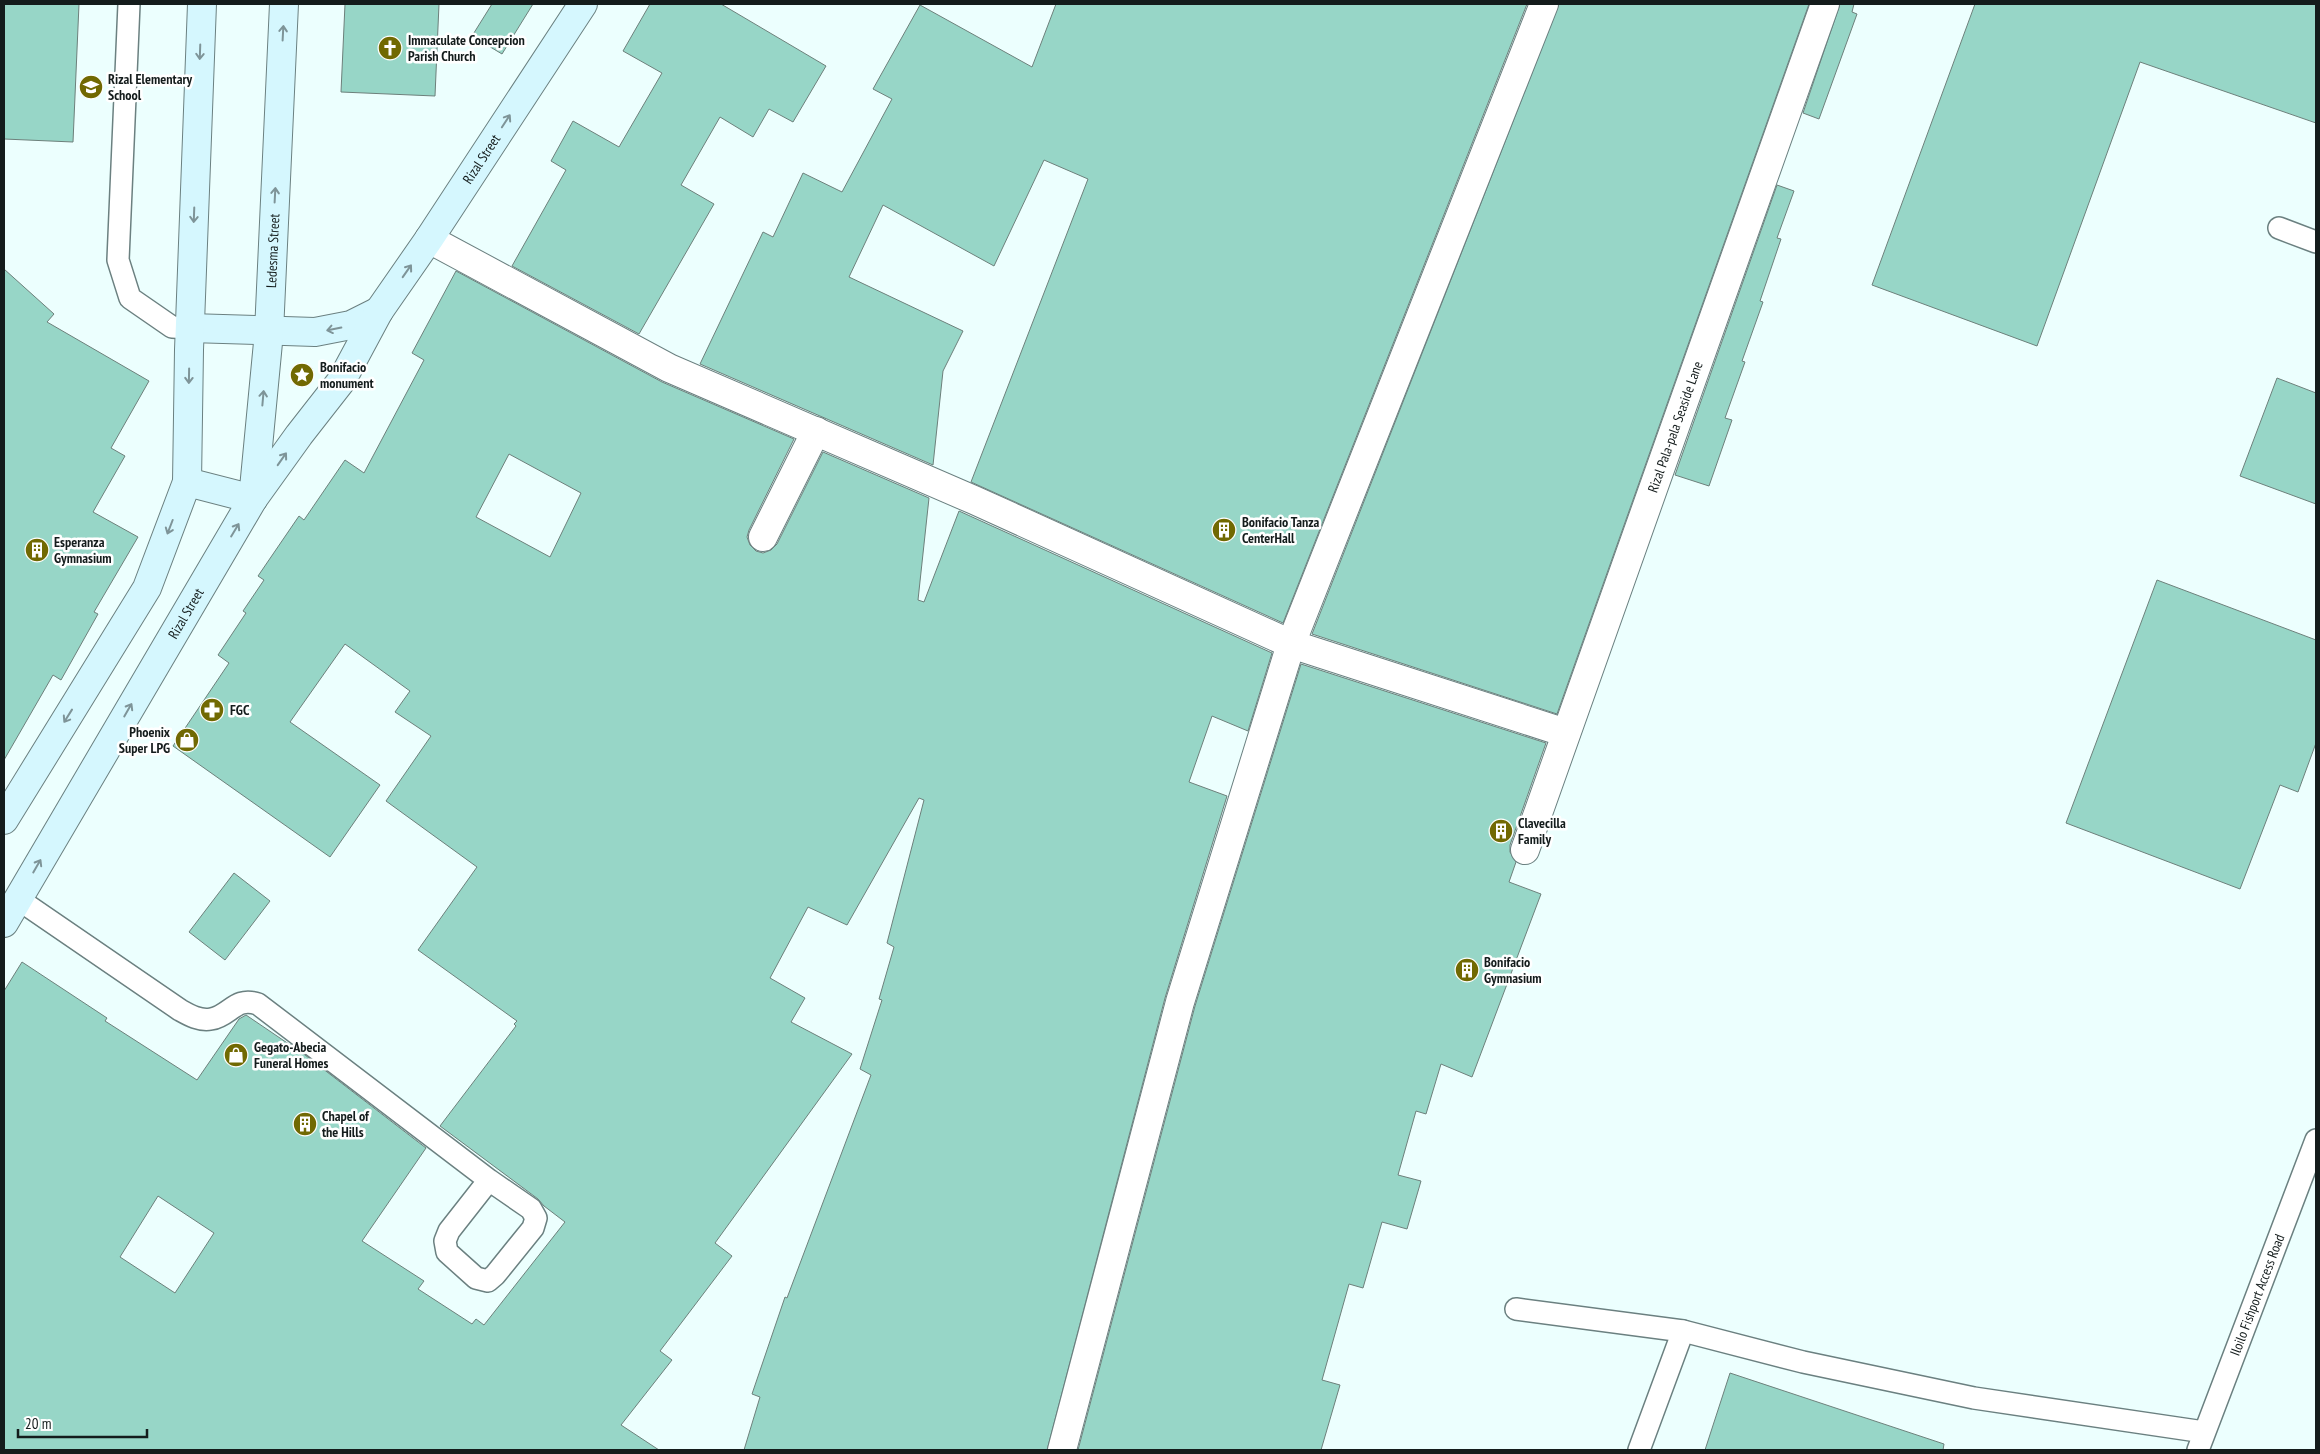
<svg xmlns="http://www.w3.org/2000/svg" width="2320" height="1454" font-family="'PT Sans Narrow',sans-serif">
	<style>
		.building { fill: #97d6c7; stroke: #6d807b; fill-rule: evenodd }
		.lines { fill: none; stroke-linecap: round; stroke-linejoin: round }
		.lane-casing { stroke: #6b8080; stroke-width: 24 }
		.street-casing { stroke: #6b8080; stroke-width: 30 }
		.secondary-casing { stroke: #6b8080; stroke-width: 30 }
		.lane { stroke: #fff; stroke-width: 21 }
		.street { stroke: #fff; stroke-width: 28 }
		.secondary { stroke: #d5f7fe; stroke-width: 28 }
		.oneway { stroke: #7e9498 }
		.labels { text-anchor: middle; stroke-width: 5; stroke-linejoin: round; paint-order: stroke }
		.poi-label { font-size: 14px; font-weight: bold; fill: #141c1c; stroke: #fff; text-anchor: start }
		.street-label { font-size: 14px; fill: #141c1c; stroke: #fff }
	</style>
	<rect width="100%" height="100%" fill="#ecfffe"/>
	<g class="building">
		<path d="M4,4H79L73,142L4,139Z"/>
		<path d="M345,4H439L435,96L341,92Z"/>
		<path d="M492,4H533L502,54L472,36Z"/>
		<path d="M650,4H721L826,66L793,122L769,109L753,137L720,117L681,185L714,204L639,334L512,266L566,170L551,161L573,121L619,147L662,73L623,51Z"/>
		<path d="M1056,4H1527L1283,623L971,482L1088,179L1044,160L994,266L883,205L849,277L963,331L943,371L933,465L700,364L763,232L773,237L803,173L842,192L892,99L873,89L920,5L1032,67Z"/>
		<path d="M1559,4H1809L1557,714L1312,634Z"/>
		<path d="M1840,4H1854L1852,12L1857,14L1819,119L1803,113Z"/>
		<path d="M1975,4H2316V123L2140,62L2037,346L1872,285Z"/>
		<path d="M1777,185L1794,191L1777,238L1781,239L1760,301L1763,302L1742,361L1745,362L1725,418L1732,420L1709,486L1675,475Z"/>
		<path d="M4,269L54,314L47,322L149,381L111,448L125,456L93,512L138,537L94,612L98,614L61,680L53,675L4,760Z"/>
		<path d="M456,271L662,382L794,439L749,530L747,537L750,545L756,551L763,553L771,550L777,544L823,452L929,498L918,600L924,602L959,511L1272,653L1248,731L1212,716L1189,782L1227,796L1165,998L1047,1450H744L760,1397L752,1394L785,1297L787,1298L871,1075L860,1069L882,1000L879,999L894,947L887,943L924,800L919,798L847,925L808,907L770,978L805,998L791,1022L852,1054L715,1243L732,1256L660,1351L672,1360L621,1425L659,1450H4V991L22,962L107,1018L105,1021L197,1080L239,1019L246,1015L305,1055L426,1148L362,1241L424,1281L418,1289L472,1324L476,1319L484,1325L565,1222L544,1206L538,1199L440,1126L516,1026L514,1024L517,1021L418,950L477,867L386,801L431,736L395,712L410,691L345,644L290,722L380,785L330,857L173,746L229,663L218,655L246,613L243,611L264,580L258,576L299,516L304,520L345,460L364,473L424,360L412,353ZM509,454L581,493L550,557L476,517ZM158,1196L214,1233L175,1293L120,1257Z"/>
		<path d="M2277,378L2316,393V504L2240,476Z"/>
		<path d="M2157,580L2316,640V743L2298,792L2280,785L2240,889L2066,823Z"/>
		<path d="M1301,664L1546,743L1510,845V852L1516,862L1509,882L1541,894L1472,1077L1441,1064L1426,1114L1416,1111L1398,1175L1421,1181L1407,1229L1382,1222L1363,1288L1349,1284L1322,1380L1340,1385L1321,1450H1078L1195,1006Z"/>
		<path d="M234,873L270,901L225,960L189,932Z"/>
		<path d="M1730,1373L1944,1444L1943,1450H1705Z"/>
	</g>
	<g class="lines">
		<g class="lane-casing">
			<g id="lane">
				<path d="M129,4L118,260L130,298L172,327L190,328"/>
				<path d="M2279,228L2316,242"/>
				<path d="M18,899L180,1010C189,1015 199,1021 211,1019C230,1016 235,996 258,1004L489,1180L531,1209L536,1218L533,1228L495,1275L488,1281L476,1278L447,1252L445,1241L449,1231L489,1180"/>
				<path d="M1516,1309L1683,1331L1803,1362L1974,1398L2204,1432"/>
				<path d="M1639,1450L1683,1331"/>
				<path id="s1" d="M2198,1450L2316,1140"/>
			</g>
		</g>
		<g class="street-casing">
			<g id="street">
				<path d="M429,239L669,368L974,500L1291,644L1566,733"/>
				<path d="M763,537L816,431"/>
				<path id="s2" d="M1525,850L1825,4"/>
				<path d="M1062,1450L1180,1002L1291,644L1544,4"/>
			</g>
		</g>
		<g class="secondary-casing">
			<g id="secondary">
				<path d="M190,328L315,332L351,325L379,311"/>
				<path d="M187,482L253,499"/>
				<path id="s3" d="M253,499L269,332L284,4"/>
				<path d="M4,820L147,588L187,482L189,350L202,4"/>
				<path id="s4" d="M4,923L253,499L299,435L342,380L379,311L429,239L583,4"/>
			</g>
		</g>
		<use href="#lane" class="lane"/>
		<use href="#street" class="street"/>
		<use href="#secondary" class="secondary"/>
	</g>
	<defs><path id="oneway-shaft" d="M-6 0H5M1.5-3L5.5 0L1.5 3" fill="none" stroke-width="1.6" stroke-linecap="round" stroke-linejoin="round" transform="scale(1.25)"/></defs>
	<g class="oneway">
		<use href="#oneway-shaft" transform="translate(283 33) rotate(-87)"/>
		<use href="#oneway-shaft" transform="translate(200 52) rotate(92)"/>
		<use href="#oneway-shaft" transform="translate(506 121) rotate(-57)"/>
		<use href="#oneway-shaft" transform="translate(275 195) rotate(-87)"/>
		<use href="#oneway-shaft" transform="translate(194 215) rotate(92)"/>
		<use href="#oneway-shaft" transform="translate(407 271) rotate(-55)"/>
		<use href="#oneway-shaft" transform="translate(334 329) rotate(169)"/>
		<use href="#oneway-shaft" transform="translate(189 376) rotate(91)"/>
		<use href="#oneway-shaft" transform="translate(263 398) rotate(-85)"/>
		<use href="#oneway-shaft" transform="translate(282 459) rotate(-55)"/>
		<use href="#oneway-shaft" transform="translate(170 527) rotate(111)"/>
		<use href="#oneway-shaft" transform="translate(235 530) rotate(-59)"/>
		<use href="#oneway-shaft" transform="translate(128 710) rotate(-60)"/>
		<use href="#oneway-shaft" transform="translate(68 716) rotate(122)"/>
		<use href="#oneway-shaft" transform="translate(37 866) rotate(-60)"/>
	</g>
	<defs>
		<g id="church-disc" transform="scale(1.25)"><circle r="9.5" fill="#716902" stroke="#fff"/><path d="M-1.2-6h2.4v3.5h3.3v2.4h-3.3V6h-2.4V-.1h-3.3v-2.4h3.3Z" fill="#fff"/></g>
		<g id="school-disc" transform="scale(1.25)"><circle r="9.5" fill="#716902" stroke="#fff"/><path d="M0-5L7-2L0 1L-7-2ZM-4 1L0 2.5L4 1V4Q0 6-4 4Z" fill="#fff"/></g>
		<g id="sight-disc" transform="scale(1.25)"><circle r="9.5" fill="#716902" stroke="#fff"/><path d="M0-6L1.8-2.2L6-1.7L2.9 1.2L3.7 5.4L0 3.3L-3.7 5.4L-2.9 1.2L-6-1.7L-1.8-2.2Z" fill="#fff"/></g>
		<g id="building-disc" transform="scale(1.25)"><circle r="9.5" fill="#716902" stroke="#fff"/><path d="M-4-6H4V6H1V3H-1V6H-4ZM-2.5-4.3h1.7v1.8h-1.7ZM.8-4.3h1.7v1.8H.8ZM-2.5-1h1.7V.8h-1.7ZM.8-1h1.7V.8H.8Z" fill="#fff"/></g>
		<g id="pharmacy-disc" transform="scale(1.25)"><circle r="9.5" fill="#716902" stroke="#fff"/><path d="M-2-6h4v4h4v4h-4v4h-4v-4h-4v-4h4Z" fill="#fff"/></g>
		<g id="shop-disc" transform="scale(1.25)"><circle r="9.5" fill="#716902" stroke="#fff"/><path d="M-5-2.5h2.3a2.7 3.5 0 0 1 5.4 0H5L5.5 6h-11ZM-1.5-2.5h3a1.5 2.3 0 0 0-3 0Z" fill="#fff"/></g>
	</defs>
	<g fill-rule="evenodd">
		<use href="#church-disc" x="390" y="48"/>
		<use href="#school-disc" x="91" y="87"/>
		<use href="#sight-disc" x="302" y="375"/>
		<use href="#building-disc" x="1224" y="530"/>
		<use href="#building-disc" x="37" y="550"/>
		<use href="#pharmacy-disc" x="212" y="710"/>
		<use href="#shop-disc" x="187" y="740"/>
		<use href="#building-disc" x="1501" y="831"/>
		<use href="#building-disc" x="1467" y="970"/>
		<use href="#shop-disc" x="236" y="1055"/>
		<use href="#building-disc" x="305" y="1124"/>
	</g>
	<g class="labels">
		<g class="poi-label">
			<text x="408" y="45">Immaculate Concepcion<tspan x="408" dy="16">Parish Church</tspan></text>
			<text x="108" y="84">Rizal Elementary<tspan x="108" dy="16">School</tspan></text>
			<text x="320" y="372">Bonifacio<tspan x="320" dy="16">monument</tspan></text>
			<text x="1242" y="527">Bonifacio Tanza<tspan x="1242" dy="16">CenterHall</tspan></text>
			<text x="54" y="547">Esperanza<tspan x="54" dy="16">Gymnasium</tspan></text>
			<text x="230" y="715">FGC</text>
			<text x="170" y="737" text-anchor="end">Phoenix<tspan x="170" dy="16">Super LPG</tspan></text>
			<text x="1518" y="828">Clavecilla<tspan x="1518" dy="16">Family</tspan></text>
			<text x="1484" y="967">Bonifacio<tspan x="1484" dy="16">Gymnasium</tspan></text>
			<text x="254" y="1052">Gegato-Abecia<tspan x="254" dy="16">Funeral Homes</tspan></text>
			<text x="322" y="1121">Chapel of<tspan x="322" dy="16">the Hills</tspan></text>
		</g>
		<g class="street-label">
			<text dy="5" stroke="none"><textPath href="#s4" startOffset="902">Rizal Street</textPath></text>
			<text dy="5" stroke="none"><textPath href="#s3" startOffset="249">Ledesma Street</textPath></text>
			<text dy="5" stroke="none"><textPath href="#s2" startOffset="449">Rizal Pala-pala Seaside Lane</textPath></text>
			<text dy="5" stroke="none"><textPath href="#s4" startOffset="359">Rizal Street</textPath></text>
			<text dy="5" stroke="none"><textPath href="#s1" startOffset="166">Iloilo Fishport Access Road</textPath></text>
		</g>
	</g>
	<rect width="2320" height="1454" fill="none" stroke="#141c1c" stroke-width="10"/>
	<path d="M18 1429v8h129v-8" fill="none" stroke="#141c1c" stroke-width="2.5"/>
	<text x="25" y="1429" font-size="15" fill="#141c1c" stroke="#ffffff" stroke-width="4" paint-order="stroke">20 m</text>
</svg>
